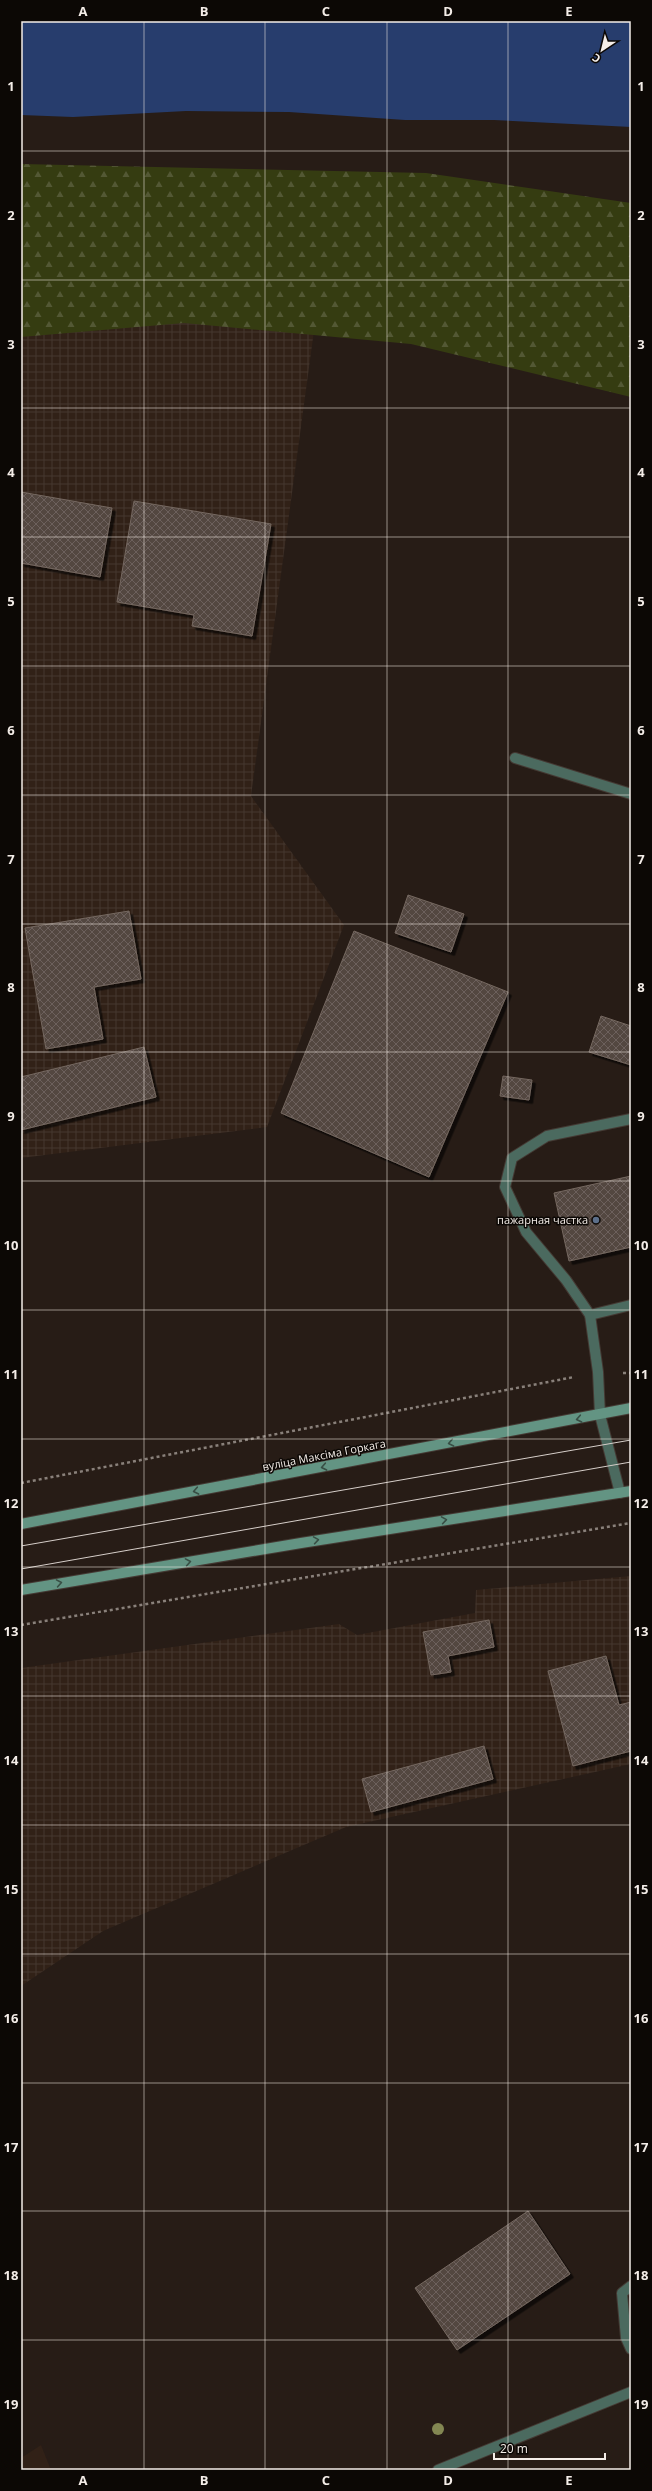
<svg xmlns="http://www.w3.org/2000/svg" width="652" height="2491" font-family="'Open Sans',sans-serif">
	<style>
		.built { fill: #312117 }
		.industrial { fill: url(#industrial-grid) }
		.forest { fill: url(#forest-firs) }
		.water { fill: #273d6d }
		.building { fill: url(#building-cross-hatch); stroke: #756860; filter: url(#shadow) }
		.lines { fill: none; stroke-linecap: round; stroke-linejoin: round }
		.lane-casing { stroke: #443933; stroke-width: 12 }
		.street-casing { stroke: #443933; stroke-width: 12 }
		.secondary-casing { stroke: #443933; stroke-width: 12 }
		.path { stroke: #89807a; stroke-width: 2.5; stroke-dasharray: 3 3; stroke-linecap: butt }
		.lane { stroke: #4b6a5f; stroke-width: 10 }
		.street { stroke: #4b6a5f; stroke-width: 10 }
		.secondary { stroke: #639483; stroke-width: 10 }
		.tram { stroke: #d6cec9; stroke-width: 1 }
		.tree { fill: #838752 }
		.oneway { stroke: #384e44 }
		.grid { fill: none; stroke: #f4ede8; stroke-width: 1; stroke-opacity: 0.55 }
		.service-dot { fill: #5c6f8a; stroke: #0c0805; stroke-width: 1.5 }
		.labels { text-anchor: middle; stroke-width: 3; stroke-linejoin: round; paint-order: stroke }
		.poi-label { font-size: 11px; fill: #f4ede8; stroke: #0c0805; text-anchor: end }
		.street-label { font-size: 11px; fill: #f4ede8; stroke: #0c0805 }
		.neatline { fill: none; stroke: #f4ede8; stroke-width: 1.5 }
		.grid-label { font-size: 13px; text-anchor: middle; font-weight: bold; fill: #f4ede8 }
	</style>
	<defs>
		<pattern id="industrial-grid" width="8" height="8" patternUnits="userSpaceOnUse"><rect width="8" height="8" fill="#312117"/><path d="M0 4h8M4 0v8" fill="none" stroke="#45372e"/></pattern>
		<pattern id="forest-firs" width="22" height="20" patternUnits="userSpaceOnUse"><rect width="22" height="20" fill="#353c11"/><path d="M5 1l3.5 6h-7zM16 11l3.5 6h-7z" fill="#535834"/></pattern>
		<pattern id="building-cross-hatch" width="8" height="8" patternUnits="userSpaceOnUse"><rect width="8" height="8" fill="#52463f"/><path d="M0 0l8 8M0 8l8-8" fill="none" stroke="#6c615b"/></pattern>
		<filter id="shadow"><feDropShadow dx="3.5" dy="3.5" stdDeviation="0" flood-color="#0009"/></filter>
	</defs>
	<rect width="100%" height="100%" fill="#271c16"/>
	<path class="built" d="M41,2445L51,2470H21V2458Z"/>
	<g class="industrial">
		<path d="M178,319L315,323L251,796L344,925L267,1127L21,1158V332Z"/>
		<path d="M631,1576V1764L346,1827L103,1931L21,1986V1668L339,1624L357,1635L475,1613L476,1590Z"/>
	</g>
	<path class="forest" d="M21,164L426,173L631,203V397L411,344L184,323L21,337Z"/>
	<path class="water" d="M21,21H631V127L494,120H405L289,112L186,111L73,117L21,115Z"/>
	<g class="building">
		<path d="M21,492L112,508L100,577L21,563Z"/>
		<path d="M134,501L271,524L252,636L192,626L194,615L117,602Z"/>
		<path d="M408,895L464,914L451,952L395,933Z"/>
		<path d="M129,911L141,979L94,987L103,1039L46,1049L25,928Z"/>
		<path d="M354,931L508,992L429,1177L281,1113Z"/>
		<path d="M601,1016L631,1026V1065L589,1052Z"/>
		<path d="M144,1047L156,1097L21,1130V1077Z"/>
		<path d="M503,1076L532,1080L529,1100L500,1096Z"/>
		<path d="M631,1176V1247L569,1261L554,1193Z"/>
		<path d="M489,1620L494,1647L448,1656L451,1672L431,1675L423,1632Z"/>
		<path d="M606,1656L619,1705L631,1702V1751L573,1766L548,1671Z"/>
		<path d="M484,1746L493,1779L371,1812L362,1779Z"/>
		<path d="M528,2211L570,2274L457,2350L415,2288Z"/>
	</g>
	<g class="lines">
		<g class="lane-casing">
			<g id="lane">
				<path d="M515,758L631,794"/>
				<path d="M590,1315L566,1280L526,1232L505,1187L512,1158L547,1136L631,1119"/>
				<path d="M600,1415L598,1372L590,1315L631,1305"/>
				<path d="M631,2286L622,2293L626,2338L631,2349"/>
			</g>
		</g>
		<g class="street-casing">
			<g id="street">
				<path d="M600,1415L620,1493"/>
				<path d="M438,2470L631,2392"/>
			</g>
		</g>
		<g class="secondary-casing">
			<g id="secondary">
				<path d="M21,1524L631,1408"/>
				<path d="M21,1590L301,1543L631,1491"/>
			</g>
		</g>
		<g class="path">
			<path d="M623,1373H631"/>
			<path d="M21,1483L574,1377"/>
			<path d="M21,1625L631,1523"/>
		</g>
		<use href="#lane" class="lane"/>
		<use href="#street" class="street"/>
		<use href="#secondary" class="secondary"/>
		<g class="tram">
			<path d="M21,1546L631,1440"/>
			<path d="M21,1569L631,1462"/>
		</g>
	</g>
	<circle class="tree" cx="438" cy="2429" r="6"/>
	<defs><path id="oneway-chevron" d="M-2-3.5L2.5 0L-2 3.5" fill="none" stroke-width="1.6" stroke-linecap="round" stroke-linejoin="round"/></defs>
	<g class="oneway">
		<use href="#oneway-chevron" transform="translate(579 1419) rotate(169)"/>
		<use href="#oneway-chevron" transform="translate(451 1443) rotate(169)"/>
		<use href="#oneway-chevron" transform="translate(324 1467) rotate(169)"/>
		<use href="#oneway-chevron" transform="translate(196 1491) rotate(169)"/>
		<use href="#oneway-chevron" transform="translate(444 1520) rotate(-9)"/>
		<use href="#oneway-chevron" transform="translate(316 1540) rotate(-9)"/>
		<use href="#oneway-chevron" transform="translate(188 1562) rotate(-10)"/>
		<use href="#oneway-chevron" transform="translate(59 1583) rotate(-10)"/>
	</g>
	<path class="grid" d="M144,21V2470M265,21V2470M387,21V2470M508,21V2470M21,151H631M21,280H631M21,408H631M21,537H631M21,666H631M21,795H631M21,924H631M21,1052H631M21,1181H631M21,1310H631M21,1439H631M21,1567H631M21,1696H631M21,1825H631M21,1954H631M21,2083H631M21,2211H631M21,2340H631"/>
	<circle class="service-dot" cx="596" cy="1220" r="4"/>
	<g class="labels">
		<g class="poi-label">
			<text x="588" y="1224">пажарная частка</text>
		</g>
		<g class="street-label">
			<text transform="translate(324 1455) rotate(-11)" y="4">вуліца Максіма Горкага</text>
		</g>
	</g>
	<rect width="652" height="2491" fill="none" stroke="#0c0805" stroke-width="44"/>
	<g transform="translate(602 50) rotate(215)" stroke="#0c0805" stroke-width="3" paint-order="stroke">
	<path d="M0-3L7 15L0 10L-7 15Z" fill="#f4ede8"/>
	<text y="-6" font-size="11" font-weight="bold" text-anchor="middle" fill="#f4ede8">С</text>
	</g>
	<path d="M494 2453v6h111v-6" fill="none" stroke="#f4ede8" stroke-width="2"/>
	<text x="500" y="2453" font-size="12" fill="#f4ede8" stroke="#0c0805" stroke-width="3" paint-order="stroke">20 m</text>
	<rect x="22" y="22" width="608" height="2447" class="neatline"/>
	<g class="grid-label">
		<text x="83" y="16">A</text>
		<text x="204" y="16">B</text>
		<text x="326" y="16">C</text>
		<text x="448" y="16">D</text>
		<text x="569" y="16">E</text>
		<text x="11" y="91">1</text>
		<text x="641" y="91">1</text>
		<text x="11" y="220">2</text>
		<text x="641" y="220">2</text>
		<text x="11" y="349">3</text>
		<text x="641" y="349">3</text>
		<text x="11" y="477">4</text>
		<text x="641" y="477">4</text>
		<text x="11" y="606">5</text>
		<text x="641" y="606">5</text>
		<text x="11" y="735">6</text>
		<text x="641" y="735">6</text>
		<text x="11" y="864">7</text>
		<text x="641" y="864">7</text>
		<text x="11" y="992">8</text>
		<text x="641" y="992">8</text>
		<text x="11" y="1121">9</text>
		<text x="641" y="1121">9</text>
		<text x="11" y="1250">10</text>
		<text x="641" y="1250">10</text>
		<text x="11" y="1379">11</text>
		<text x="641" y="1379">11</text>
		<text x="11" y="1508">12</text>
		<text x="641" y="1508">12</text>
		<text x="11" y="1636">13</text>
		<text x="641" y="1636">13</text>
		<text x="11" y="1765">14</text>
		<text x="641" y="1765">14</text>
		<text x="11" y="1894">15</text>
		<text x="641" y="1894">15</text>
		<text x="11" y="2023">16</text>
		<text x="641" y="2023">16</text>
		<text x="11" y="2152">17</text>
		<text x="641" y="2152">17</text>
		<text x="11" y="2280">18</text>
		<text x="641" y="2280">18</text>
		<text x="11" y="2409">19</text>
		<text x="641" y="2409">19</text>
		<text x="83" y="2485">A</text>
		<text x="204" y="2485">B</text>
		<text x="326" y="2485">C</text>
		<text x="448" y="2485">D</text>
		<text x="569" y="2485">E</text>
	</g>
</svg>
